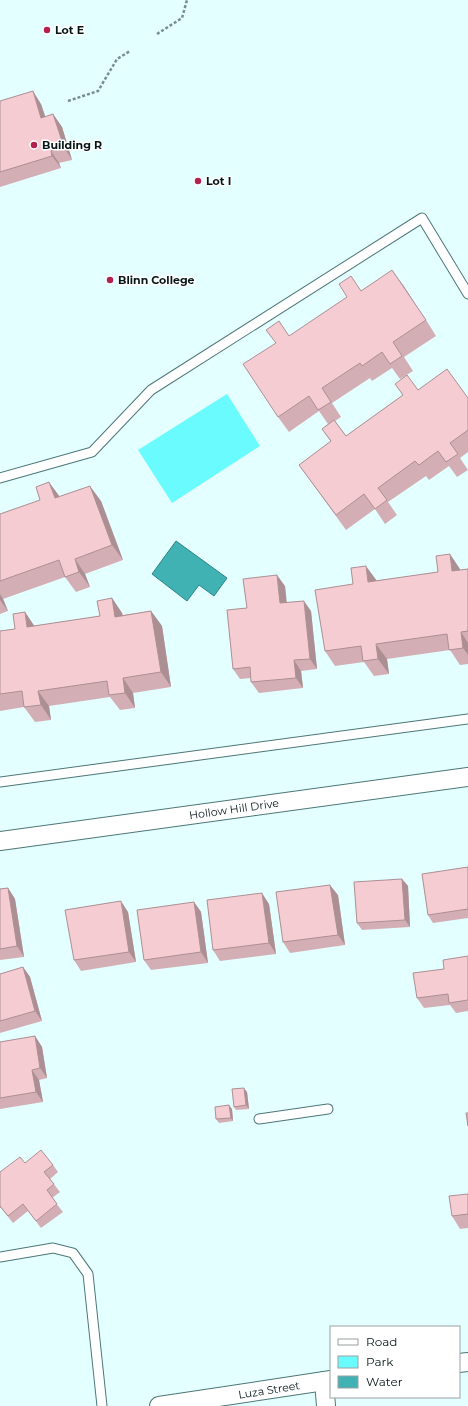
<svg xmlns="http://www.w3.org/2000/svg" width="468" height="1406" font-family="Montserrat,sans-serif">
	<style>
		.green { fill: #6afbfe }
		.water { fill: #40b2b4; stroke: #2e8385 }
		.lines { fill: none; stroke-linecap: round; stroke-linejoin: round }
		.lane-casing { stroke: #4c7677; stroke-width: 11 }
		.street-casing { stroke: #4c7677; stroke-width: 20 }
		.path { stroke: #798f8f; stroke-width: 2.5; stroke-dasharray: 3 2; stroke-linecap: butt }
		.lane { stroke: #fff; stroke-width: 9 }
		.street { stroke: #fff; stroke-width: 18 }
		.wall { fill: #d3afb5 }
		.shaded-wall { fill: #ac8f93 }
		.building { fill: #f5ccd2; stroke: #ac8f93 }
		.poi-dot { fill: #b3224e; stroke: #fff; stroke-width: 1.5 }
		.labels { text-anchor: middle; stroke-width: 3; stroke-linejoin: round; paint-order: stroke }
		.poi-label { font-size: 11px; font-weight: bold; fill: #051516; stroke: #fff; text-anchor: start }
		.street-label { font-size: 11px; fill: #051516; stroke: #fff }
	</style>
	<rect width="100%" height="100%" fill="#e4ffff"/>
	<path class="green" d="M227,394L260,446L172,503L138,450Z"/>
	<path class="water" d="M176,541L227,578L214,596L199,585L187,601L152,574Z"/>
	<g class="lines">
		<g class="lane-casing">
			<g id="lane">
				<path d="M0,478L92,452L151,390L422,218L468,294"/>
				<path d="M0,782L468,719"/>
				<path d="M259,1119L328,1109"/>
				<path d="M0,1257L53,1248L73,1253L88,1274L102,1406"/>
			</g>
		</g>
		<g class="street-casing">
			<g id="street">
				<path d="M0,841L468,777"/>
				<path d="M459,1363L468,1362"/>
				<path d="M324,1381L326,1406"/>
				<path d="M159,1406L331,1380"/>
			</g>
		</g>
		<g class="path">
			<path d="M157,34L182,18L187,0"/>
			<path d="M68,101L98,91L117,59L130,51"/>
		</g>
		<use href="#lane" class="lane"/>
		<use href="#street" class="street"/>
	</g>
	<g class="wall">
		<path d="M0,101L41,104L45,117L53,114L62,127L72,160L59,163L61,168L0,187Z"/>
		<path d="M403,285L436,336L404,357L413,371L400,379L392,368L372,381L370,378L332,403L341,417L335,421L346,436L403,395L395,384L418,390L468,398V452L460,458L468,470L457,477L449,466L429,480L426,476L388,502L397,515L385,524L375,509L346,530L299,465L331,442L322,429L328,424L319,411L289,432L278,417L276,343L289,336L361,291Z"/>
		<path d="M60,497L101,501L123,560L85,574L90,587L76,592L65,577L3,599L8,611L0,614V514Z"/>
		<path d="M460,569V570L468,569V664L460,665L450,650L387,659L389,674L374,676L364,662L335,666L325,651L353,584Z"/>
		<path d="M285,586L286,602L311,611L317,669L301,671L303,688L259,693L251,682V678L240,679L233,669L247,608Z"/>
		<path d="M112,598L122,613L123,615L151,611L162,626L171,687L133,693L135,708L120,710L110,697L49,706L51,720L35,722L24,707L0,711V631L15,629L25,612L34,626L100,616Z"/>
		<path d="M468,867V918L433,923L428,915Z"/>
		<path d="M402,879L408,886L410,927L362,930L357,923Z"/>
		<path d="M8,888L15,899L24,957L0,960V889Z"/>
		<path d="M338,895L345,945L290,953L283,942Z"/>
		<path d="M194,902L201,912L208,963L151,970L144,960Z"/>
		<path d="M269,904L276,954L220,961L213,950Z"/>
		<path d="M128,912L136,962L81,971L74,960Z"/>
		<path d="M468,956V1011L456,1013L450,1005L424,1008L417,998L444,969Z"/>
		<path d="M23,967L30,977L42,1021L0,1033V974Z"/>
		<path d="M35,1036L42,1047L47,1078L39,1080L43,1102L0,1109V1042Z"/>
		<path d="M247,1092L249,1109L236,1110L234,1107Z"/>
		<path d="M232,1109L233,1121L219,1123L216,1119Z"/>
		<path d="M25,1163L53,1165L58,1172L50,1179L60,1192L52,1198L63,1212L41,1228L28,1211L13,1223L1,1208H0V1172Z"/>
		<path d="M468,1194V1228L460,1229L452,1216Z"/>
	</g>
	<g class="shaded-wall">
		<path d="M33,91L41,104L50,130L41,118Z"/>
		<path d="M53,114L62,127L72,160L64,147Z"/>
		<path d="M51,151L59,163L61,168L52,156Z"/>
		<path d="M392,270L403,285L436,336L426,320Z"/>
		<path d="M49,482L60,497L55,498Z"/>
		<path d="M90,486L101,501L123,560L112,545Z"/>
		<path d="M450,554L460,569L463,586L452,571Z"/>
		<path d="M75,559L85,574L90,587L79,572Z"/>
		<path d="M366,566L377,581L368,582Z"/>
		<path d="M277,575L285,586L288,613L280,603Z"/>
		<path d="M0,594L3,599L8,611L0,600Z"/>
		<path d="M112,598L122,613L125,632L115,617Z"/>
		<path d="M304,601L311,611L317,669L310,659Z"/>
		<path d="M151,611L162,626L171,687L161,672Z"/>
		<path d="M25,612L35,627H27Z"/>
		<path d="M461,632L468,643V655L463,648Z"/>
		<path d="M376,644L387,659L389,674L378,659Z"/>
		<path d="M294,660L301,671L303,688L296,678Z"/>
		<path d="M123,678L133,693L135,708L125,693Z"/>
		<path d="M38,691L49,706L51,720L41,705Z"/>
		<path d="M402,879L408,886L410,927L405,920Z"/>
		<path d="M330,885L338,895L345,945L338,935Z"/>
		<path d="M8,888L15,899L24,957L17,946Z"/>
		<path d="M262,893L269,904L276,954L269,943Z"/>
		<path d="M121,901L128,912L136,962L129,952Z"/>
		<path d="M194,902L201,912L208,963L201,952Z"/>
		<path d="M23,967L30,977L42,1021L35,1011Z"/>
		<path d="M35,1036L42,1047L47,1078L40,1068Z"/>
		<path d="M32,1070L39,1080L43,1102L36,1092Z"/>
		<path d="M244,1088L247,1092L249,1109L246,1105Z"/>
		<path d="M229,1105L232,1109L233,1121L231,1118Z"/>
	</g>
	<g class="building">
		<path d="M33,91L41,118L53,114L64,147L51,151L52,156L0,172V101Z"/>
		<path d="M392,270L426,320L393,342L402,356L390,364L382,352L362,366L360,363L322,388L331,402L318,410L309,396L278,417L243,364L276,343L266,330L279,321L289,336L347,297L339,284L351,276L361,291Z"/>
		<path d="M447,369L468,398V430L450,443L458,454L446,462L438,451L419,465L415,461L378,488L387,500L375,509L364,494L336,515L299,465L331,441L322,429L334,420L346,436L403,395L395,384L407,375L418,390Z"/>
		<path d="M49,482L55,498L90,486L112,545L75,559L79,572L65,577L59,560L0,581V514L40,500L36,487Z"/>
		<path d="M450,554L452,571L468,569V631L461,632L463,648L449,650L447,634L376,644L378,659L363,661L361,646L325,651L315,590L353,584L351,568L366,566L368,582L438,572L436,556Z"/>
		<path d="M277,575L280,603L304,601L310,659L294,660L296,678L251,682L250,667L233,669L227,610L247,608L243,579Z"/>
		<path d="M112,598L115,617L151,611L161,672L123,678L125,693L109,695L107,681L38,691L41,705L24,707L22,691L0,694V631L15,629L13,614L25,612L27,627L100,616L97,601Z"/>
		<path d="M468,867V909L428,915L422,874Z"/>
		<path d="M402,879L405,920L357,923L354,882Z"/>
		<path d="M330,885L338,935L283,942L276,892Z"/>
		<path d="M8,888L17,946L0,949V889Z"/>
		<path d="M262,893L269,943L213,950L207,900Z"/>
		<path d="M121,901L129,952L74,960L65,910Z"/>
		<path d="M194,902L201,952L144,960L137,910Z"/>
		<path d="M468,956V1000L449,1003L448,994L417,998L413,973L444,969L443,960Z"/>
		<path d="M23,967L35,1011L0,1021V974Z"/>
		<path d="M35,1036L40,1068L32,1070L36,1092L0,1098V1042Z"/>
		<path d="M244,1088L246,1105L234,1107L232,1089Z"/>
		<path d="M229,1105L231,1118L216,1119L215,1107Z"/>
		<path d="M466,1113H468V1126Z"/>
		<path d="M41,1150L53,1165L44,1172L54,1184L47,1190L57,1204L36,1221L23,1204L8,1216L0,1206V1172L20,1157L25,1163Z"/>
		<path d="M468,1194V1214L452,1216L449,1196Z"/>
	</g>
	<g class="poi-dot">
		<circle cx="47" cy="30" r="4"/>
		<circle cx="34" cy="145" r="4"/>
		<circle cx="198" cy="181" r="4"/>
		<circle cx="110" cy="280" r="4"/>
	</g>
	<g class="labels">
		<g class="poi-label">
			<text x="55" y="34">Lot E</text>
			<text x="42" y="149">Building R</text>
			<text x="206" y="185">Lot I</text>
			<text x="118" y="284">Blinn College</text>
		</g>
		<g class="street-label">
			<text transform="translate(234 809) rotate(-8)" y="4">Hollow Hill Drive</text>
			<text transform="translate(269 1390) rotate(-9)" y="4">Luza Street</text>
		</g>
	</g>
	<rect x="330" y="1326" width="130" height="72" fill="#ffffff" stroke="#9ba1a2"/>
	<rect x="338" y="1339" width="20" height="6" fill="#ffffff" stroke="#9ba1a2"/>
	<text x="366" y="1346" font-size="12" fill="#051516">Road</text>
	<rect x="338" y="1356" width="20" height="12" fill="#6afbfe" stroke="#9ba1a2"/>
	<text x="366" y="1366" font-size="12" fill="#051516">Park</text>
	<rect x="338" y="1376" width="20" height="12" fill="#40b2b4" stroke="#9ba1a2"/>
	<text x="366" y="1386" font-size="12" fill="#051516">Water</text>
</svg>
